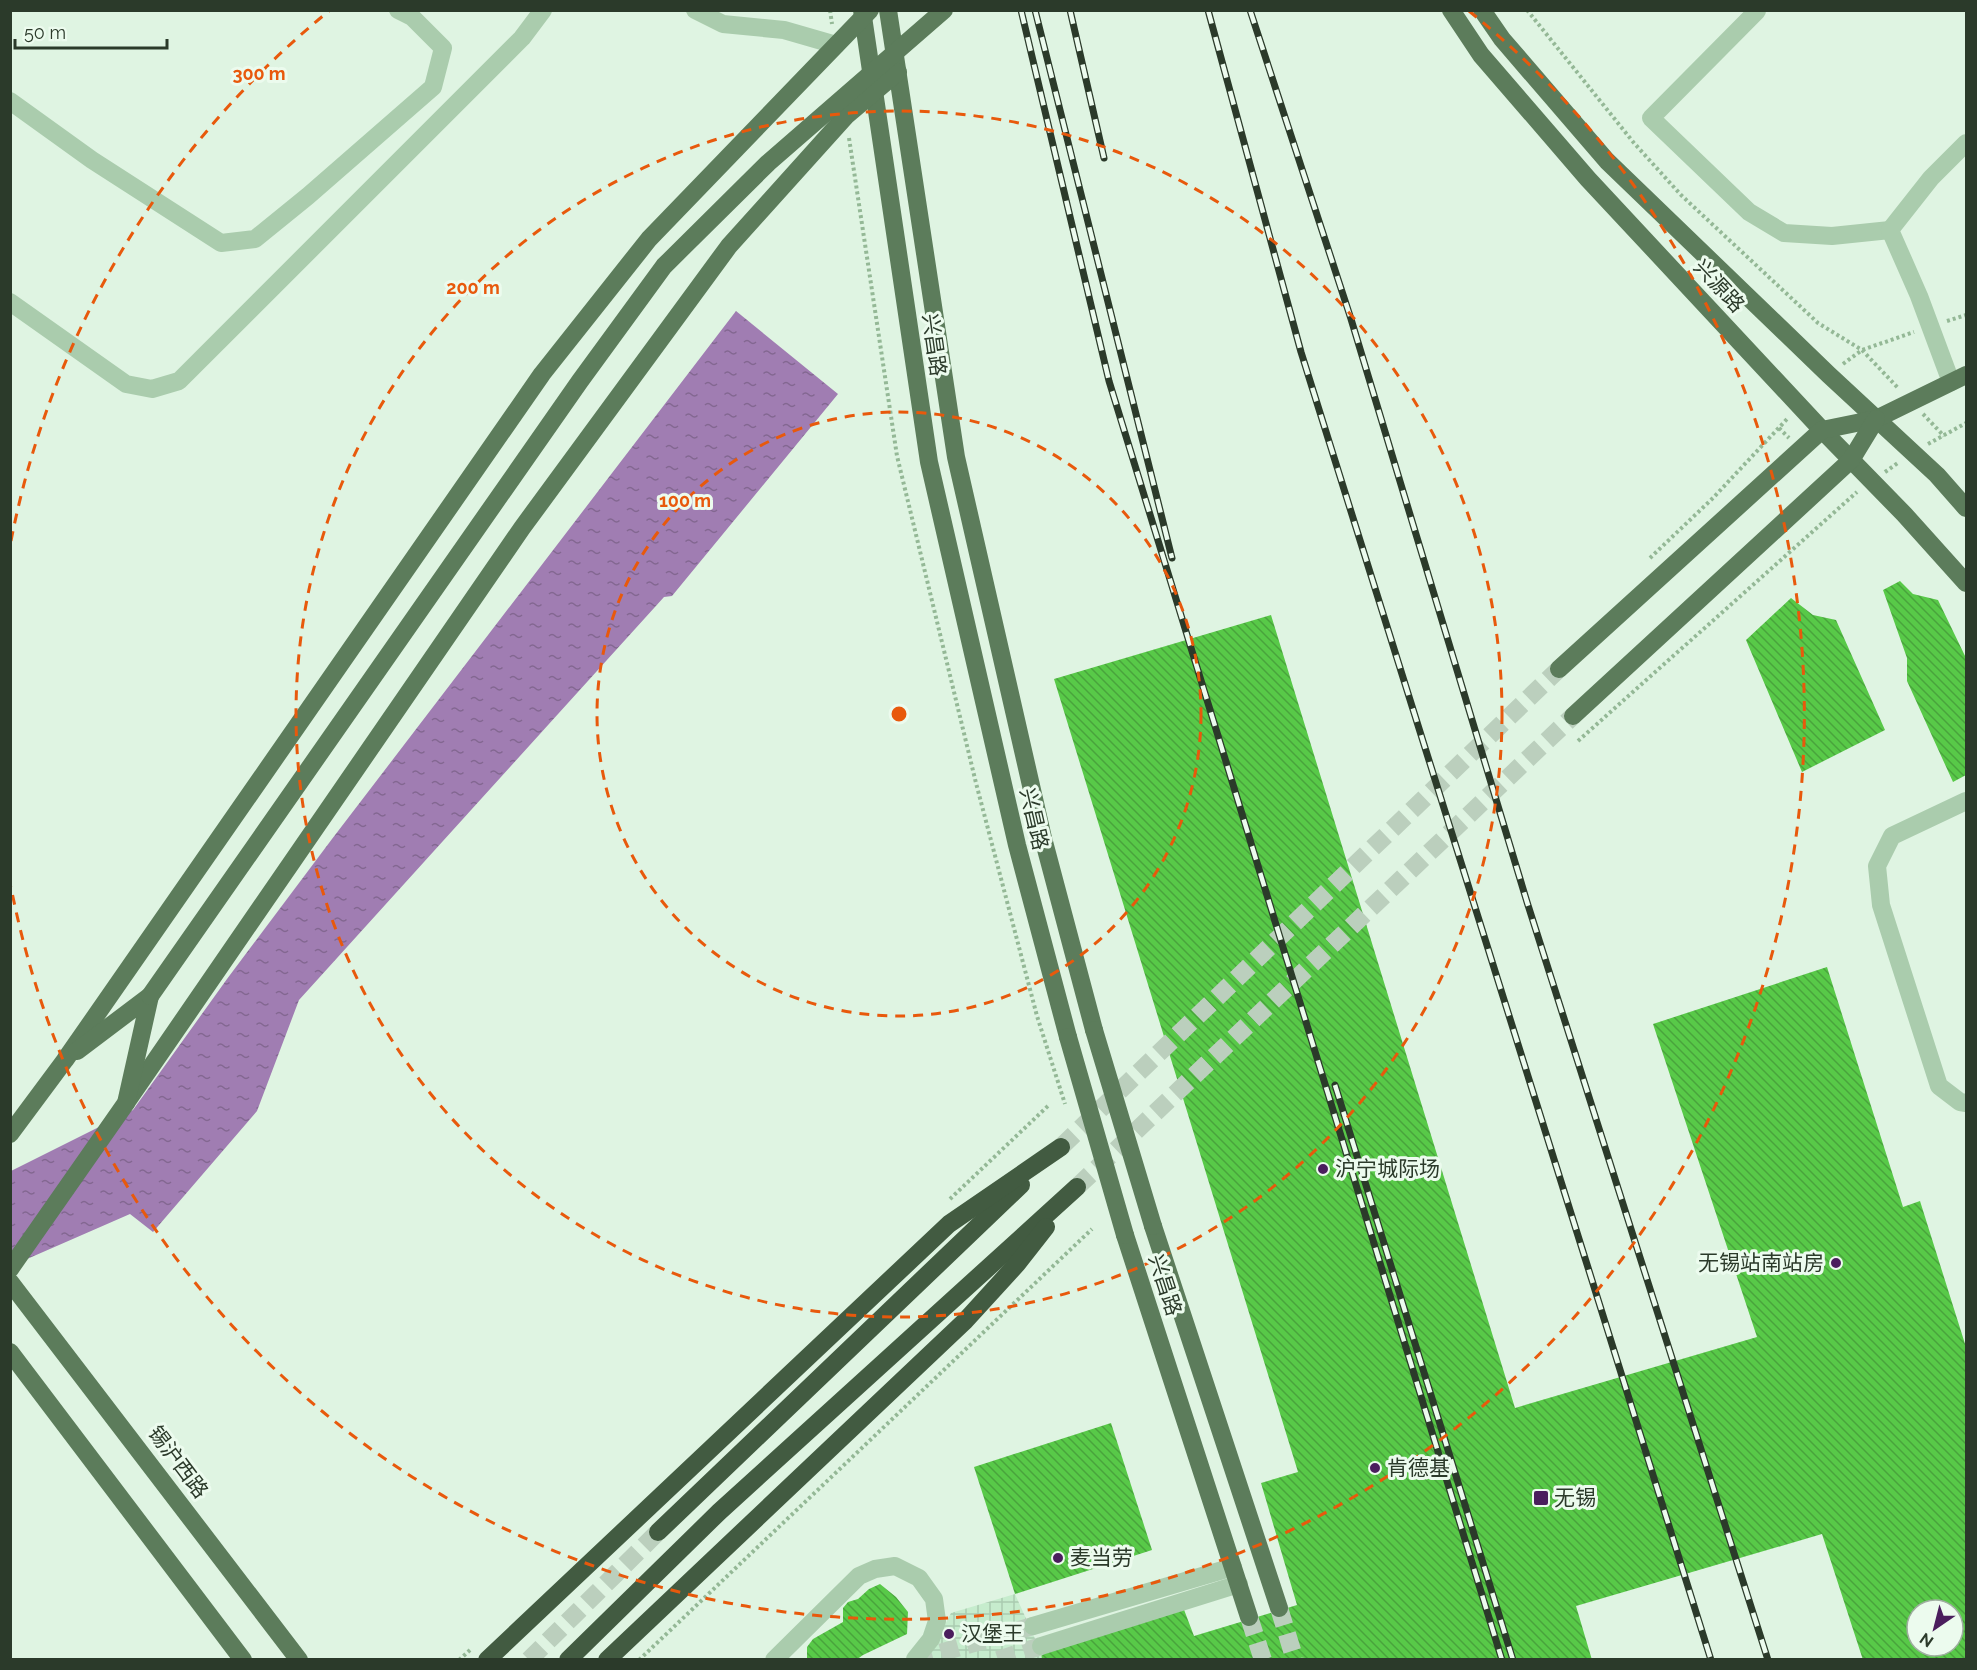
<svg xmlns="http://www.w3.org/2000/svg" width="1977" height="1670" font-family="Raleway,'Noto Sans SC',sans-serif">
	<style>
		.plaza { fill: url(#plaza-grid) }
		.water { fill: url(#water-ripples) }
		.building { fill: url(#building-back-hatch); fill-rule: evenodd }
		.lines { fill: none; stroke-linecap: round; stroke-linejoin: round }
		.minor-tunnel { stroke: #bbcfbd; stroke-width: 18; stroke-dasharray: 18 9; stroke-linecap: butt }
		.major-tunnel { stroke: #bbcfbd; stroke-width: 18; stroke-dasharray: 18 9; stroke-linecap: butt }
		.highway-tunnel { stroke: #bbcfbd; stroke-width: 18; stroke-dasharray: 18 9; stroke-linecap: butt }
		.path { stroke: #94b896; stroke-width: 4; stroke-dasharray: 3 3; stroke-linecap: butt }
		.minor { stroke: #aaccad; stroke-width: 18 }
		.major { stroke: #5c7c5b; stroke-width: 18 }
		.highway { stroke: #425b41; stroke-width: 18 }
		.rail-casing { stroke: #2b3a2a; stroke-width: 7 }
		.rail { stroke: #ecfbee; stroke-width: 4.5; stroke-dasharray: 14; stroke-linecap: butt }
		.major-bridge { stroke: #5c7c5b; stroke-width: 18 }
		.ring { fill: none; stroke: #e8590c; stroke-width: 3; stroke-dasharray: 10 8 }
		.poi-dot { fill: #4a1e5d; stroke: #ecfbee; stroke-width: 2 }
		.labels { text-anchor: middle; stroke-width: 6; stroke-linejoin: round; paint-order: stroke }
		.street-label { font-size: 21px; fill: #2b3a2a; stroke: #ecfbee }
		.poi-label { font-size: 21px; fill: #2b3a2a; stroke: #ecfbee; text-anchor: start }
		.centre { fill: #e8590c; stroke: #ecfbee; stroke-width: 3 }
		.ring-label { font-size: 18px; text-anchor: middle; font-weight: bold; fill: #e8590c; stroke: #ecfbee; stroke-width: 6; stroke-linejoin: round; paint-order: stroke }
	</style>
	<defs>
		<pattern id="plaza-grid" width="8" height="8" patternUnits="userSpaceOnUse" patternTransform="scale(1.5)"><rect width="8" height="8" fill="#c6eccd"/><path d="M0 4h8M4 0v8" fill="none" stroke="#aacbb0"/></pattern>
		<pattern id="water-ripples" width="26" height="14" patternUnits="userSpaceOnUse" patternTransform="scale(1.5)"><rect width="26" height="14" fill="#a07db2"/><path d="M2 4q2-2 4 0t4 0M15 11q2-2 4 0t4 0" fill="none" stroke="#836791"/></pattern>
		<pattern id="building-back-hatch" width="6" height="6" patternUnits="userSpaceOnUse" patternTransform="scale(1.5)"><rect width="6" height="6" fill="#58c948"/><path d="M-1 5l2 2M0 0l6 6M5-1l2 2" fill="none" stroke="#49a43c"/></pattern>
	</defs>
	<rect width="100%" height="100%" fill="#dff4e2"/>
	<path class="plaza" d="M1015,1594L1041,1652L1042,1659L919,1660L937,1640L951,1613Z"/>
	<path class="water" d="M736,311L838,394L672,596L664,597L299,1000L257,1111L153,1232L130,1214L11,1266V1171L133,1110L227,979L332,839Z"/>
	<g class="building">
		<path d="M1900,581L1913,594L1938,600L1966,658V775L1953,782L1907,681V658L1883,590Z"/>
		<path d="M1791,598L1813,615L1836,620L1885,730L1802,772L1746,640Z"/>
		<path d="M1271,615L1515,1408L1757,1337L1653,1024L1827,967L1903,1207L1920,1201L1966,1347V1660H1863L1822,1534L1576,1606L1592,1660H1042L1041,1652L1183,1607L1194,1636L1297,1605L1261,1483L1298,1472L1054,679ZM1917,1610H1953V1646H1917Z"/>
		<path d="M1111,1423L1152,1550L1015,1594L974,1467Z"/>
		<path d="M880,1584L896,1597L908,1612L907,1634L863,1655L856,1660H807V1647L813,1639L843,1622V1608L848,1602L858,1599L869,1589Z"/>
	</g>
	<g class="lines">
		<g class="minor-tunnel">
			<path d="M915,1660L1033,1626"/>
			<path d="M998,1660L1041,1646"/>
		</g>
		<g class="major-tunnel">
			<path d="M1061,1147L1559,669"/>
			<path d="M1077,1187L1573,716"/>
			<path d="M1279,1608L1295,1660"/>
			<path d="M1249,1617L1263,1660"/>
		</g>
		<path class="highway-tunnel" d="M529,1660L658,1532"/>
		<g class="path">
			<path d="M830,10L832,24"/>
			<path d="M1527,10L1634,143L1681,195L1818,323L1862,350L1899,389"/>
			<path d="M849,138L897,456L976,783L1037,1016L1065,1104"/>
			<path d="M1947,321L1966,315"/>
			<path d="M1843,364L1862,350L1914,332"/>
			<path d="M1923,414L1944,436"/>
			<path d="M1779,428L1789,438"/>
			<path d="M1928,444L1966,423"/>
			<path d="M1885,472L1899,462"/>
			<path d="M1650,558L1713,498L1788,418"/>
			<path d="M1578,741L1857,492"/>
			<path d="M950,1199L1050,1104"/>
			<path d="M459,1660L470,1650"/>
			<path d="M639,1660L1092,1229"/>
		</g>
		<g class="minor">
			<path d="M695,10L723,24L784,30L836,45"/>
			<path d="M1757,11L1651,118L1749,212L1784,233L1832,236L1890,230"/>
			<path d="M10,101L92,160L221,243L255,239L308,196L433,87L443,48L412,17L398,10"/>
			<path d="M10,302L126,384L152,389L179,381L522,38L543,10"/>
			<path d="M1951,382L1919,296L1890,230L1931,178L1966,143"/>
			<path d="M1966,801L1892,836L1877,866L1881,905L1939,1086L1960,1102L1966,1103"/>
			<path d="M1033,1626L1233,1567"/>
			<path d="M1041,1646L1239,1584"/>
			<path d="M774,1660L859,1576L875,1569L895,1566L919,1578L934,1599L937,1621L931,1639L915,1659"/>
		</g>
		<g class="major">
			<path d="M862,10L929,462L1017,845L1068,1037"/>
			<path d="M888,10L956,457L1043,838L1094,1030"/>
			<path d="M1451,10L1481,55L1588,179L1822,430L1904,514L1966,583"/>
			<path d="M1482,10L1502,39L1607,161L1829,375L1937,475L1966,508"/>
			<path d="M1559,669L1822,430L1876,419L1966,375"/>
			<path d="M1573,716L1851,460L1876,419"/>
			<path d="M126,1103L522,528L729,246L846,116L898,72"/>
			<path d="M10,1134L65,1060L542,374L649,239L870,10"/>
			<path d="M1153,1226L1279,1608"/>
			<path d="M1125,1235L1249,1617"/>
			<path d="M10,1269L126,1103L150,996L77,1051"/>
			<path d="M10,1282L299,1660"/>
			<path d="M10,1352L243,1660"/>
		</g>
		<g class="highway">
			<path d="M658,1532L1021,1185"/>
			<path d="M487,1660L949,1224L1061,1147"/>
			<path d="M568,1660L719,1512L1077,1187"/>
			<path d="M607,1660L965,1321L1017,1264L1046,1227"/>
		</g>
		<g class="rail-casing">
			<g id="rail">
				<path d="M1021,10L1109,381L1502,1660"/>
				<path d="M1035,10L1172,558"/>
				<path d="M1070,10L1104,158"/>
				<path d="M1208,10L1301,352L1711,1660"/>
				<path d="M1250,10L1351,319L1527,902L1768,1660"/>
				<path d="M1335,1085L1513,1660"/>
			</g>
		</g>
		<use href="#rail" class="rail"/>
		<g class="major-bridge">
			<path d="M150,996L580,381L664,266L768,163L944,10"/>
			<path d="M1094,1030L1153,1226"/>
			<path d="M1068,1037L1125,1235"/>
		</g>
	</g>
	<g class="ring">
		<circle cx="899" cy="714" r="302"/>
		<circle cx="899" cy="714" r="603"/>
		<path d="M11 541A905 905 0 0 1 329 11M1469 11A905 905 0 1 1 11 887"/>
	</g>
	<g class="poi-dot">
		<circle cx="1323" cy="1169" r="6"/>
		<circle cx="1836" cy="1263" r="6"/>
		<circle cx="1375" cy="1468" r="6"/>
		<rect x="1533" y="1490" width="16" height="16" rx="3"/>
		<circle cx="1058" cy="1558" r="6"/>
		<circle cx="949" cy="1634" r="6"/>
	</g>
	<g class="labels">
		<g class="street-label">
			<text transform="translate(1719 286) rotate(47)" y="7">兴源路</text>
			<text transform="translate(934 345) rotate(82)" y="7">兴昌路</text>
			<text transform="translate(1034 819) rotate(77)" y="7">兴昌路</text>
			<text transform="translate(1165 1285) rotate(72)" y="7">兴昌路</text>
			<text transform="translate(178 1462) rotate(53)" y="7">锡沪西路</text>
		</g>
		<g class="poi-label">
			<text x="1335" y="1176">沪宁城际场</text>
			<text x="1824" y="1270" text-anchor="end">无锡站南站房</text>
			<text x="1387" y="1475">肯德基</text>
			<text x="1554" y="1505">无锡</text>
			<text x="1070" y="1565">麦当劳</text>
			<text x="961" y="1641">汉堡王</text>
		</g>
	</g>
	<circle cx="899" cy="714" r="9" class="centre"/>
	<g class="ring-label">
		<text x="259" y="80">300 m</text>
		<text x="473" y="294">200 m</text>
		<text x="685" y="507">100 m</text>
	</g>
	<rect width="1977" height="1670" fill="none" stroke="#2b3a2a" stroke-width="24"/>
	<g transform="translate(1935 1628) rotate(215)"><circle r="28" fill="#ecfbee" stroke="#9faea0" stroke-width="1.5"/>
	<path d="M0-4.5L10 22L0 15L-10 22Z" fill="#4a1e5d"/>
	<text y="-9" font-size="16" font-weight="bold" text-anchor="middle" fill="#2b3a2a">N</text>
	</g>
	<path d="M15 39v9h152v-9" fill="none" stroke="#2b3a2a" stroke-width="3"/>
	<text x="24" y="39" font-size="18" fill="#2b3a2a" stroke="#ecfbee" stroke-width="4.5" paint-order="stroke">50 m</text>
</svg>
